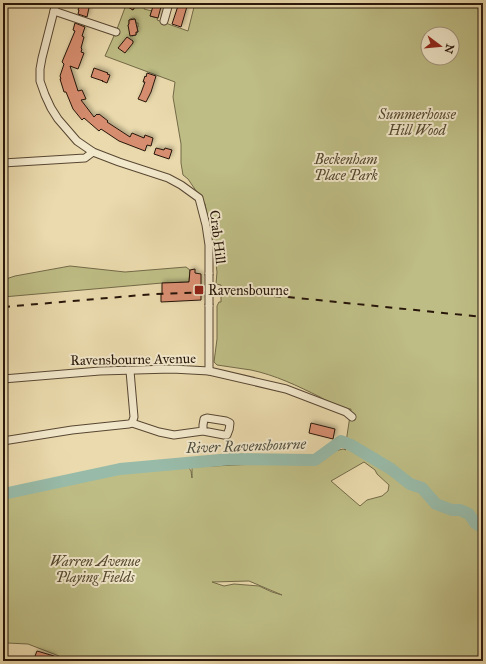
<svg xmlns="http://www.w3.org/2000/svg" width="486" height="664" font-family="'IM FELL Great Primer',serif">
	<style>
		.green { fill: #bebd85; stroke: #736a48; fill-rule: evenodd }
		.lines { fill: none; stroke-linecap: round; stroke-linejoin: round }
		.river { stroke: #98bba9; stroke-width: 12 }
		.building { fill: #d78e6f; stroke: #28160a; filter: url(#shadow) }
		.minor-casing { stroke: #584733; stroke-width: 9 }
		.minor { stroke: #f1e7ca; stroke-width: 7 }
		.rail { stroke: #28160a; stroke-width: 2; stroke-dasharray: 7 7; stroke-linecap: butt }
		.minor-bridge-casing { stroke: #584733; stroke-width: 9; stroke-linecap: butt }
		.minor-bridge { stroke: #f1e7ca; stroke-width: 7 }
		.poi-dot { fill: #8f2418; stroke: #f1e7ca; stroke-width: 1.5 }
		.labels { text-anchor: middle; stroke-width: 4; stroke-linejoin: round; paint-order: stroke }
		.park-label { font-size: 14px; font-style: italic; fill: #55482f; stroke: #f1e7ca }
		.street-label { font-size: 14px; fill: #28160a; stroke: #f1e7ca }
		.poi-label { font-size: 14px; fill: #28160a; stroke: #f1e7ca; text-anchor: start }
		.water-label { font-size: 15px; font-style: italic; fill: #4f5042; stroke: #f1e7ca }
	</style>
	<defs>
		<filter id="shadow"><feDropShadow dx="2" dy="-2" stdDeviation="2" flood-color="#0004"/></filter>
	</defs>
	<rect width="100%" height="100%" fill="#eadaad"/>
	<filter id="stains"><feTurbulence type="fractalNoise" baseFrequency=".005" numOctaves="4"/><feColorMatrix values="0 0 0 0 .2 0 0 0 0 .09 0 0 0 0 .02 0 0 0 .5 -.17"/></filter>
	<radialGradient id="worn" r=".72"><stop offset=".6" stop-color="#630" stop-opacity="0"/><stop offset="1" stop-color="#630" stop-opacity=".3"/></radialGradient>
	<g class="green">
		<path d="M137,3H146L144,9L152,11L150,16L158,18L157,20L188,31L195,3H483V661H57L59,656L28,644L7,643L5,661H3V494L125,468L175,466L187,465L191,471L192,478V467L256,464L287,459L288,462L343,449L346,450L345,449L351,409C342,410 327,401 320,397C298,386 275,375 251,370C240,368 228,367 217,365L214,362L217,339V306L219,302H221V285L216,284L217,272L215,255L205,204L188,179L183,175L181,163V144L173,97L175,82L105,56L117,29L126,5L133,10ZM133,18L135,19L136,23H138V27H137L138,32H136V35L132,36L128,25L129,24V20L130,19ZM428,34H452V58H428ZM364,462L375,470L377,474L389,485L388,491L382,496L367,500L360,506L331,481ZM249,581L282,595L272,592L259,586L234,584L224,586L212,582Z"/>
		<path d="M70,266L125,272L186,267L190,270L189,282L162,283L3,297V280L15,276Z"/>
	</g>
	<g class="lines">
		<path class="river" d="M3,494L120,469L231,459L315,460L341,441L351,445L391,469L410,484L422,488L436,504L452,510H460L469,514L475,523L483,528"/>
	</g>
	<g class="building">
		<path d="M81,3H90L87,17L78,14L79,10H78Z"/>
		<path d="M121,3H137L133,10Z"/>
		<path d="M154,3H162L158,18L150,16Z"/>
		<path d="M179,3H188L181,27L172,24Z"/>
		<path d="M135,19L138,32H136V35L130,36L128,25L129,24V20Z"/>
		<path d="M75,23L85,27L82,36L84,37L81,48L82,49L81,52L84,53L78,69L70,66L78,91L82,90L86,99L81,100L94,117L97,114L98,115L99,114L108,121L107,122L130,137L132,133L144,138L145,135L153,138L151,146L147,145L145,151L119,141L101,129L99,131L84,118L82,120L73,109L66,92H64L60,79H61L60,76L64,64L62,62L75,31L73,30Z"/>
		<path d="M127,37L133,41V43L125,53L118,48Z"/>
		<path d="M94,68L108,73L107,74L110,75L107,83L102,81H103L91,77Z"/>
		<path d="M147,73L156,76L151,92L146,102L138,99L141,93L145,82H143L145,76L146,77Z"/>
		<path d="M156,148L164,150L165,148L172,150L169,159L154,154Z"/>
		<path d="M195,269V273L201,274V300L161,302V294H162V283L189,282L190,270Z"/>
		<path d="M311,423L335,429L333,439L309,433Z"/>
		<path d="M37,651L54,656L53,661H33Z"/>
	</g>
	<g class="lines">
		<g class="minor-casing">
			<g id="minor">
				<path d="M56,3L42,58L40,69V81L45,95L51,108L58,119L77,141L93,152L119,162L168,178L181,185L199,198L206,225L209,245V274"/>
				<path d="M54,11L116,32"/>
				<path d="M164,21L169,3"/>
				<path d="M3,163L85,158L93,152"/>
				<path d="M209,305V371"/>
				<path d="M3,379L100,371L172,369L209,371L286,389L346,412L352,417"/>
				<path d="M132,423L159,432L174,435L203,431L224,435H227C229,431 230,427 230,423L226,421L207,418L204,419L203,425V431"/>
				<path d="M3,441L72,430L129,424L132,423L134,417L130,371"/>
			</g>
		</g>
		<use href="#minor" class="minor"/>
		<g class="rail">
			<path d="M218,292L237,293L288,297L483,317"/>
			<path d="M3,307L154,294L212,292"/>
		</g>
		<g class="minor-bridge-casing">
			<path id="minor-bridge" d="M209,305V274"/>
		</g>
		<use href="#minor-bridge" class="minor-bridge"/>
	</g>
	<rect class="poi-dot" x="194" y="285" width="10" height="10" rx="2"/>
	<g class="labels">
		<g class="park-label">
			<text x="417" y="119">Summerhouse<tspan x="417" dy="16">Hill Wood</tspan></text>
			<text x="346" y="164">Beckenham<tspan x="346" dy="16">Place Park</tspan></text>
			<text x="95" y="566">Warren Avenue<tspan x="95" dy="16">Playing Fields</tspan></text>
		</g>
		<g class="street-label">
			<text transform="translate(218 237) rotate(83)" y="5">Crab Hill</text>
			<text transform="translate(133 359) rotate(-1)" y="5">Ravensbourne Avenue</text>
		</g>
		<g class="poi-label">
			<text x="208" y="295">Ravensbourne</text>
		</g>
		<g class="water-label">
			<text transform="translate(246 446) rotate(-2)" y="5">River Ravensbourne</text>
		</g>
	</g>
	<rect width="486" height="664" fill="none" stroke="#eadaad" stroke-width="16"/>
	<rect x="4" y="4" width="478" height="656" fill="none" stroke="#28160a" stroke-width="2"/>
	<rect x="8" y="8" width="470" height="648" fill="none" stroke="#28160a"/>
	<g transform="translate(440 46) rotate(106)"><circle r="19" fill="#f1e7ca" stroke="#a1937d"/>
	<path d="M0-3L7 15L0 10L-7 15Z" fill="#8f2418"/>
	<text y="-6" font-size="11" font-weight="bold" text-anchor="middle" fill="#28160a">N</text>
	</g>
	<rect width="100%" height="100%" filter="url(#stains)"/>
	<rect width="100%" height="100%" fill="url(#worn)"/>
</svg>
